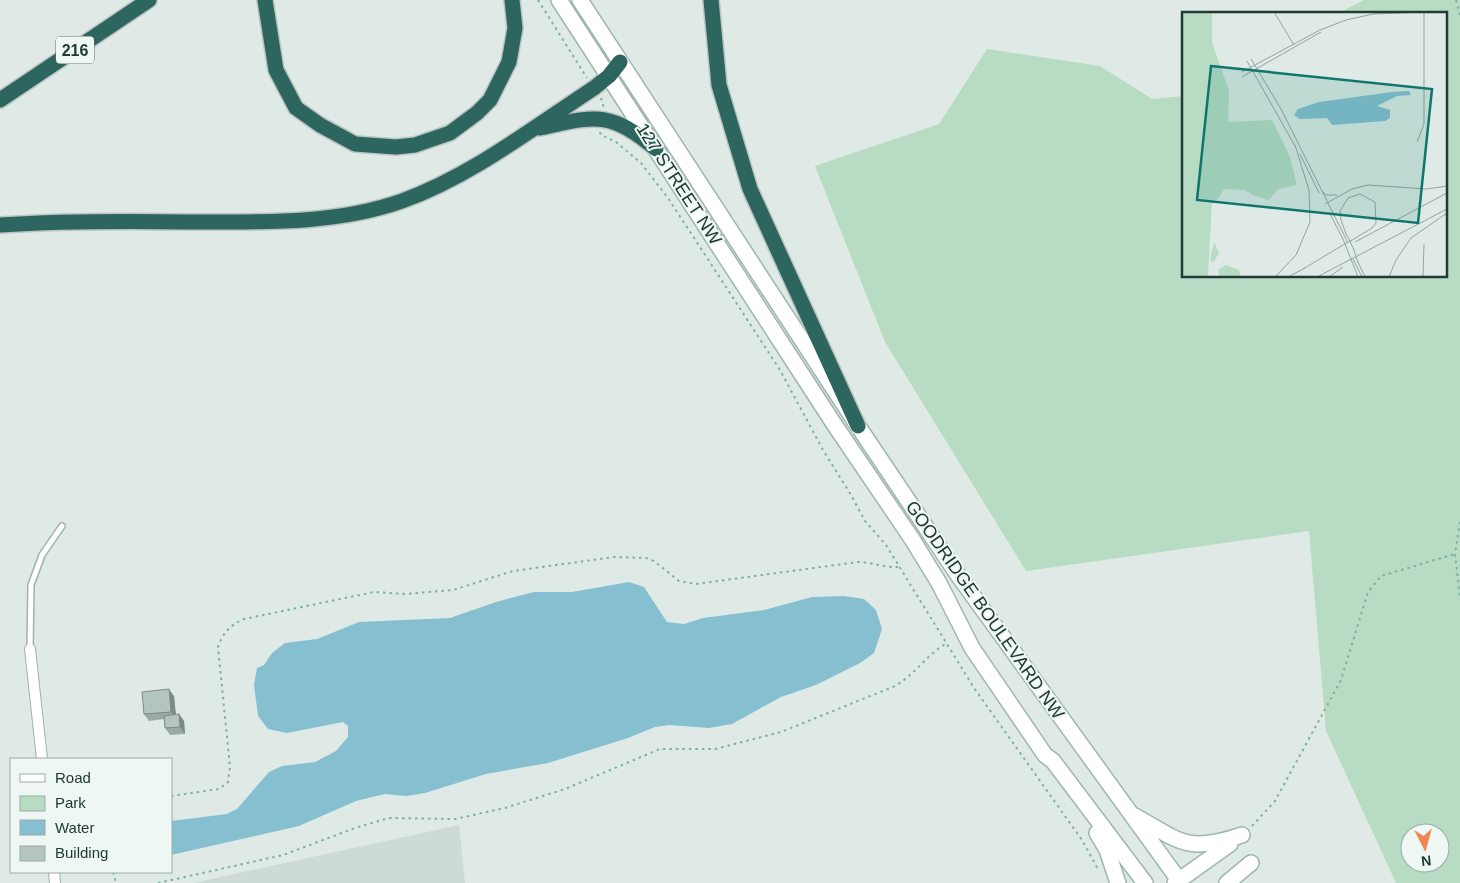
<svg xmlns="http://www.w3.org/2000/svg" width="1460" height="883" font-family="Helvetica,sans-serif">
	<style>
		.built { fill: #cddad5 }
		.green { fill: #b7dcc3; fill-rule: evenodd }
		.water { fill: #86c0d0 }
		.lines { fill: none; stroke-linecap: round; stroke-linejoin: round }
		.service-casing { stroke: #a2b2ad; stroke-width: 8 }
		.minor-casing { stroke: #a2b2ad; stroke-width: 12 }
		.secondary-casing { stroke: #9eb6af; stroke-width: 18 }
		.motorway-casing { stroke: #bcc4c2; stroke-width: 18 }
		.path { stroke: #7faea2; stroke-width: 2; stroke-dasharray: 2.5 4; stroke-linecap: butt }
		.service { stroke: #fff; stroke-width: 5 }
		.minor { stroke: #fff; stroke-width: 10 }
		.secondary { stroke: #fff; stroke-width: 15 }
		.motorway { stroke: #2c665e; stroke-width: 15 }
		.wall { fill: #9ba9a4 }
		.shaded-wall { fill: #7e8a86 }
		.building { fill: #b4c5bf; stroke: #7e8a86 }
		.labels { text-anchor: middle; stroke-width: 4; stroke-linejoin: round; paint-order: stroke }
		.shield { fill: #eff7f4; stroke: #5e736e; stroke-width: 1 }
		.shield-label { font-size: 16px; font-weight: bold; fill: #203a35 }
		.street-label { font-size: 18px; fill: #203a35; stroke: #eff7f4 }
		.inset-road { fill: none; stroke: #93a49f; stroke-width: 1 }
		.view { fill: #0f766e; fill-opacity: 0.15; stroke: #0f766e; stroke-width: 2.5 }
		.inset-edge { fill: none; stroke: #203a35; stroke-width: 2.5 }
	</style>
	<rect width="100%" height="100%" fill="#dfeae6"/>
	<path class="built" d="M459,825L465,883H193Z"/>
	<path class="green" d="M1364,0H1460V883H1396L1326,731L1309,531L1026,571L885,342L815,166L939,124L987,49L1100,66L1152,99L1184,96V276H1446V14H1337ZM1410,833H1440V863H1410Z"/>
	<path class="water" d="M629,582L644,587L667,622L684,624L703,618L764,610L812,597L844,596L864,599L876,610L882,629L874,653L860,663L816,685L781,697L732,724L709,728L669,725L655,727L628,738L548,763L486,774L425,793L406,796L385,794L356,801L299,826L171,855V821L227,814L237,809L269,772L282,766L315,762L336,751L348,737V726L343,722L287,733L268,729L258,716L254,685L257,668L264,665L272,653L285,643L317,639L359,622L450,618L496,602L534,592H572Z"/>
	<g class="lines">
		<g class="service-casing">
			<path id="service" d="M30,649L31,585L42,555L62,526"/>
		</g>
		<g class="minor-casing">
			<g id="minor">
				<path d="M30,649L42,759"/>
				<path d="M54,872L55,883"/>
			</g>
		</g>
		<g class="secondary-casing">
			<g id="secondary">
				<path d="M559,0L834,424L912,539L939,583L972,648L1045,755L1053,761L1145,883"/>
				<path d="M580,0L858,426L958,575L1181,883"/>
				<path d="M1135,816C1182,843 1188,853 1242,835"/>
				<path d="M1097,833L1107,850L1118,883"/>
				<path d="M1175,883L1230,844"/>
				<path d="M1227,883L1251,863"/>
			</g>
		</g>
		<g class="motorway-casing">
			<g id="motorway">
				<path d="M265,0L276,70L296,108L320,125L355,144L396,147L415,145L450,133L477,113L490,100L509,62L515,28L512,0"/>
				<path d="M711,0L719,85L750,189L858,426"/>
				<path d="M0,100L149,0"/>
				<path d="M540,128C596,116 609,110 656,149"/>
				<path d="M0,225C63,221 126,221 189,222C260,222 334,225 402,201C471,176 533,128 594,88L609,76L620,62"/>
			</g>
		</g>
		<g class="path">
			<path d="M538,0L587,78"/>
			<path d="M1456,0L1460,15"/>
			<path d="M601,98L604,108"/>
			<path d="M600,132L601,135L616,142L641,163L668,198L780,370L823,450L851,495L865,521L886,545L974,688L1082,840L1099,871"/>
			<path d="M1460,522L1455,554L1460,598"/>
			<path d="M171,796L219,789L228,782L230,767L218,647C223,633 230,625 244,619L374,592L405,594L453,590L513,571L614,557L646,558L654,561L679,581L696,584L858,562C872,562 884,568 898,567"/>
			<path d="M1252,826L1275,801L1341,680L1368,592L1381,576L1455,554"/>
			<path d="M113,872L116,883"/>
			<path d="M158,883L283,855L355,828L389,818L455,819L505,808L565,789L660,749H715L781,732L895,686C916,674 926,655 947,643"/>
		</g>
		<use href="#service" class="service"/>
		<use href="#minor" class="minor"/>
		<use href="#secondary" class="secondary"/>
		<use href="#motorway" class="motorway"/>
	</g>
	<path class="wall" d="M174,696L176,714H179L184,721L185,734L170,735L165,728L164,719L149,721L144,714Z"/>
	<g class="shaded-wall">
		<path d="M169,689L174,696L176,718L171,712Z"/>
		<path d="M179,714L184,721L185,734L180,727Z"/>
	</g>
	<g class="building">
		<path d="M169,689L171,712L144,714L142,692Z"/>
		<path d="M179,714L180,727L165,728L164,716Z"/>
	</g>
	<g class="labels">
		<rect class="shield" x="56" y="36.5" width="38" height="27" rx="4"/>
		<g class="shield-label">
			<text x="75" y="56">216</text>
		</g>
		<g class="street-label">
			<text transform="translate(679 184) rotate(57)" y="6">127 STREET NW</text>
			<text transform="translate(985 610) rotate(55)" y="6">GOODRIDGE BOULEVARD NW</text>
		</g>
	</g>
	<g transform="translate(1182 12)">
		<rect width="265" height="265" fill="#dfeae6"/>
		<path d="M0,0H30V30L47,79L46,110L90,108L108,145L115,173L96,177L87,188L71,183L63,178L42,177L36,187L30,189L26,265H0ZM32,230L37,241L31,251L28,248ZM44,253L57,258L59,265H37L36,258Z" fill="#b7dcc3"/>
		<path d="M210,80L227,79L229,83L215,84L195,94L208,98V106L203,109L150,113L145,106L118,107L112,103L116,97L137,90Z" fill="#86c0d0"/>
		<path class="inset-road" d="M92,0L112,33M69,47L99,97L166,231M65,49L113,134M60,60L138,18L164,8L191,2L242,0M60,65L139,20M235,130L242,112V1M118,142L137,181M139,178L144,183H155M143,192L170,177L186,173L245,177L265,174M147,200L161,227M161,227L176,265M173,230L265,181M171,247L180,265M176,250L183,265M121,257L161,233L172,227L190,216L194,211L193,190L178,182L166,186L158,199L159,208L164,222L166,225L172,238L176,251M93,265L114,243L128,210L127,178L113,133M106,265L123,256M135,265L265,197M147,265L161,255M207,265L214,248L229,226L265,201M241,265L242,232"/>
		<path class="view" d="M29,54L250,77L236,211L15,188Z"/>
		<rect width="265" height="265" class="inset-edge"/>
	</g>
	<rect x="10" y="758" width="162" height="115" fill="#eff7f4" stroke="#9caba8"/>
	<rect x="20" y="774" width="25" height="8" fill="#ffffff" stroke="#9caba8"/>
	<text x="55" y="783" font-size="15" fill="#203a35">Road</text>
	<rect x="20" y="796" width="25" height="15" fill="#b7dcc3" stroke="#9caba8"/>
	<text x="55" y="808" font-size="15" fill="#203a35">Park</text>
	<rect x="20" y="820" width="25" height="15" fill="#86c0d0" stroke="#9caba8"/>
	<text x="55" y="833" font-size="15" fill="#203a35">Water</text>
	<rect x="20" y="846" width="25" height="15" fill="#b4c5bf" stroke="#9caba8"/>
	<text x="55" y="858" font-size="15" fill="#203a35">Building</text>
	<g transform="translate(1425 848) rotate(174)"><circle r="24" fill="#eff7f4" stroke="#9caba8"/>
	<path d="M0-4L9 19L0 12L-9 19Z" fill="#f28555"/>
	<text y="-8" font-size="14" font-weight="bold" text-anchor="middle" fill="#203a35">N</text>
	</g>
</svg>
